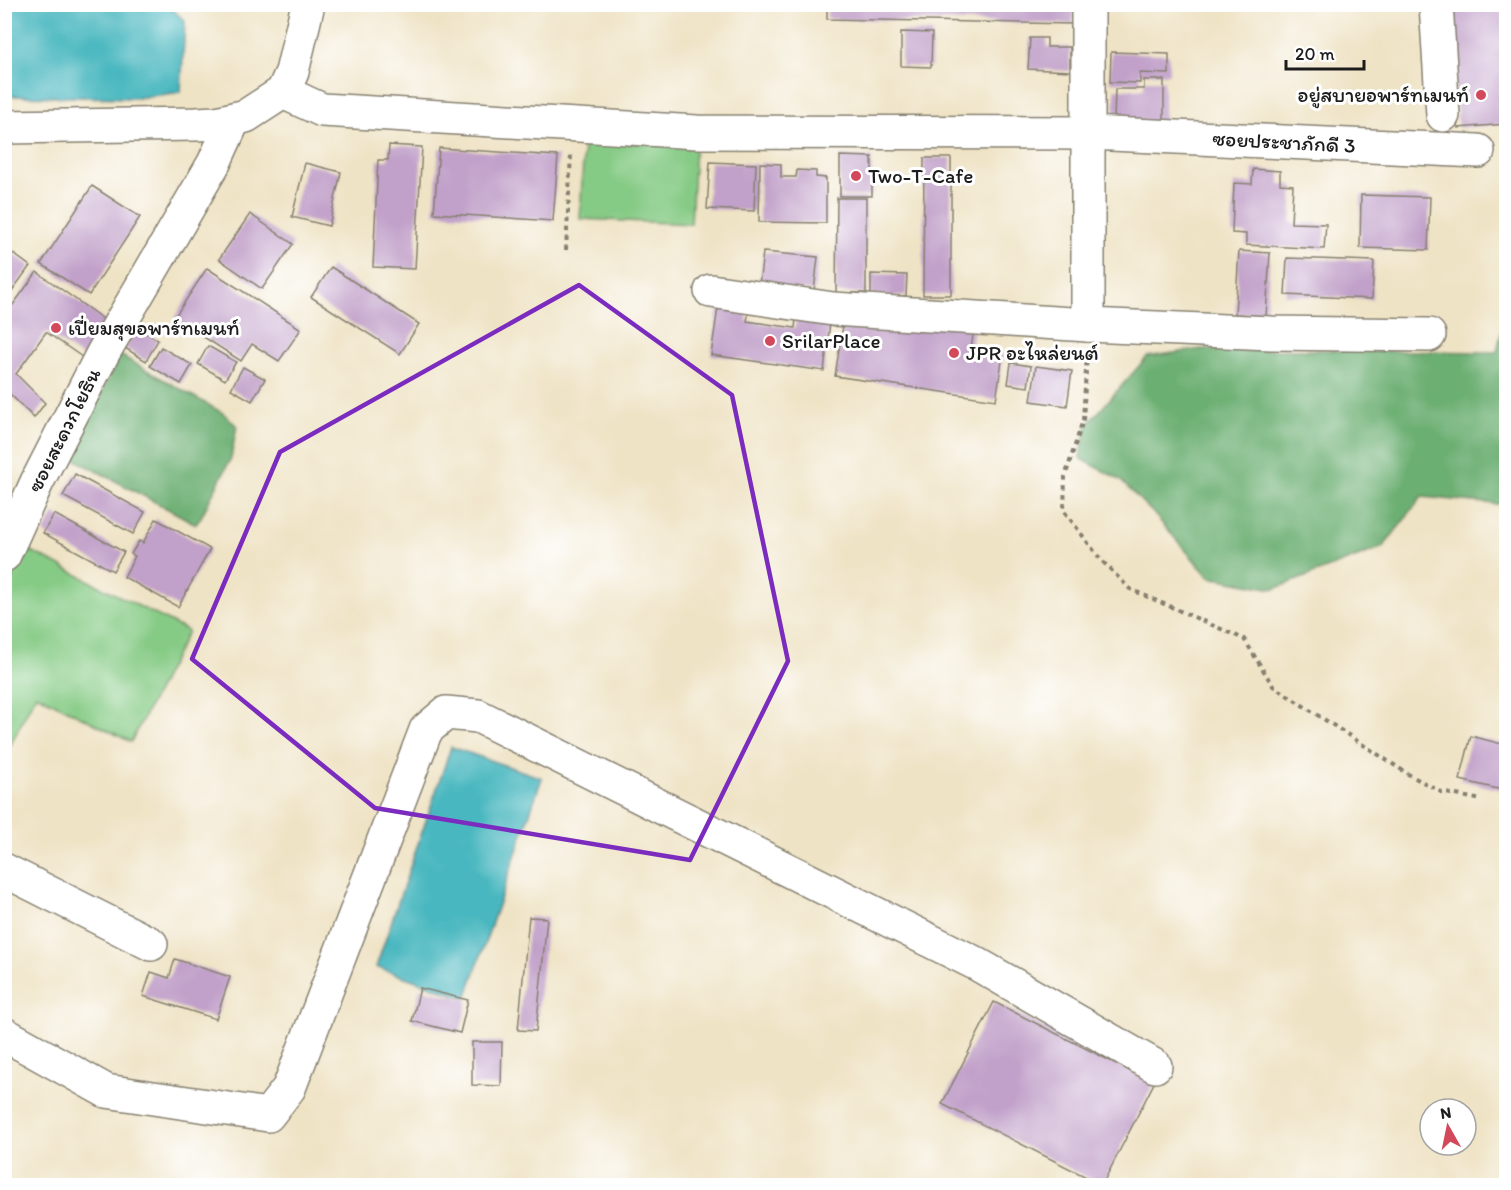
<svg xmlns="http://www.w3.org/2000/svg" width="1511" height="1190" font-family="Itim,'Playpen Sans Thai',sans-serif">
	<style>
		.green { fill: #86cb85; stroke: #517450; stroke-width: 1.5 }
		.forest { fill: #6caf72; stroke: #446647; stroke-width: 1.5 }
		.water { fill: #48b7bf; stroke: #326a6e; stroke-width: 1.5 }
		.building { fill: #c1a0c9 }
		.lines { fill: none; stroke-linecap: round; stroke-linejoin: round }
		.minor-casing { stroke: #868070; stroke-width: 36 }
		.path { stroke: #868070; stroke-width: 4; stroke-dasharray: 4.5 4.5; stroke-linecap: butt }
		.minor { stroke: #fff; stroke-width: 33 }
		.marked { fill: none; stroke: #7b2cbf; stroke-width: 4.5; stroke-linejoin: round }
		.poi-dot { fill: #d1495b; stroke: #fff; stroke-width: 2 }
		.labels { text-anchor: middle; stroke-width: 6; stroke-linejoin: round; paint-order: stroke }
		.poi-label { font-size: 21px; fill: #1c1c1c; stroke: #fff; text-anchor: start }
		.street-label { font-size: 21px; fill: #1c1c1c; stroke: #fff }
	</style>
	<rect width="100%" height="100%" fill="#fff"/>
	<filter id="ink" filterUnits="userSpaceOnUse"><feTurbulence type="fractalNoise" baseFrequency=".0167" numOctaves="2"/><feDisplacementMap in="SourceGraphic" scale="12" xChannelSelector="R" yChannelSelector="G"/><feConvolveMatrix kernelMatrix="1 2 1 2 8 2 1 2 1" color-interpolation-filters="sRGB"/></filter>
	<filter id="wash" filterUnits="userSpaceOnUse"><feTurbulence type="fractalNoise" baseFrequency=".008" numOctaves="4" result="noise"/><feDisplacementMap in="SourceGraphic" scale="24" xChannelSelector="R" yChannelSelector="G"/><feGaussianBlur stdDeviation="1.35" result="paint"/><feColorMatrix in="noise" values="0 0 0 0 0 0 0 0 0 0 0 0 0 0 0 0 0 1.4 0 .05"/><feComposite in="paint" operator="in"/></filter>
	<g filter="url(#wash)">
		<rect width="100%" height="100%" fill="#efe3c5"/>
		<g class="green">
			<path d="M584,141L695,146L691,224L580,219Z"/>
			<path d="M27,549L188,631L131,742L36,694L5,756V592Z"/>
		</g>
		<g class="forest">
			<path d="M1506,310V505L1422,497L1383,547L1274,589L1209,577L1153,513L1120,480L1080,458L1087,425L1147,357L1201,349L1497,352Z"/>
			<path d="M120,355L223,413L237,426L231,458L200,519L196,524L76,460L73,449Z"/>
		</g>
		<g class="water">
			<path d="M5,4L168,5L185,21L181,92L137,98L5,96Z"/>
			<path d="M451,747L542,778L466,998L376,967Z"/>
		</g>
		<g id="blocks">
			<g class="building">
				<path d="M827,4H1073V24L827,19Z"/>
				<path d="M1449,4H1502L1506,65V124L1458,128Z"/>
				<path d="M901,32L932,33L931,67L901,66Z"/>
				<path d="M1030,38H1047V47H1070V71L1028,69Z"/>
				<path d="M1111,52L1169,54V74L1140,73V83L1110,82Z"/>
				<path d="M1144,80H1164V122H1114L1115,89H1144Z"/>
				<path d="M389,145L422,147L415,269L373,267L378,160H388Z"/>
				<path d="M439,148L558,156L553,221L434,213Z"/>
				<path d="M840,156L872,157V196H840Z"/>
				<path d="M924,158H951V295H923Z"/>
				<path d="M710,162L756,164L754,211L707,209Z"/>
				<path d="M305,163L341,172L329,226L292,217Z"/>
				<path d="M760,163L781,164V177H796L797,170L816,171V177L826,178V223L759,222Z"/>
				<path d="M1253,169L1280,171V184L1293,185L1291,223L1326,224L1324,249L1246,245V234L1232,233L1234,183L1252,184Z"/>
				<path d="M92,186L140,217L89,295L41,264Z"/>
				<path d="M1361,195L1430,197L1428,250L1360,248Z"/>
				<path d="M837,198H866V293H836Z"/>
				<path d="M250,214L293,244L262,289L219,259Z"/>
				<path d="M4,247L30,266L4,302Z"/>
				<path d="M1239,251L1270,253L1266,316L1235,314Z"/>
				<path d="M763,252L818,257L814,291L759,286Z"/>
				<path d="M1287,258L1374,261L1372,299L1285,295Z"/>
				<path d="M331,267L419,324L400,354L311,297Z"/>
				<path d="M207,268L301,329L279,361L252,344L241,361L174,318Z"/>
				<path d="M37,272L110,324L85,359L46,332L16,374L45,403L34,418L4,388V317Z"/>
				<path d="M871,274L907,275L906,296H871Z"/>
				<path d="M719,301L750,305L747,321L795,328L797,310L831,315L824,371L711,355Z"/>
				<path d="M844,319L974,327L971,350L1003,354L996,400L835,376Z"/>
				<path d="M138,328L158,340L146,361L125,348Z"/>
				<path d="M208,346L236,362L225,380L198,364Z"/>
				<path d="M161,347L192,365L181,384L150,366Z"/>
				<path d="M1011,363L1031,366L1028,387L1008,384Z"/>
				<path d="M1036,366L1072,371L1067,406L1031,401Z"/>
				<path d="M243,367L265,379L252,401L231,389Z"/>
				<path d="M75,474L145,512L133,534L63,496Z"/>
				<path d="M54,514L124,552L113,571L43,533Z"/>
				<path d="M156,519L210,549L178,607L124,577L135,556L131,554L139,541L143,543Z"/>
				<path d="M1471,736L1506,745V791L1460,780Z"/>
				<path d="M529,917L547,918L536,1031L518,1030Z"/>
				<path d="M175,959L230,977L216,1019L143,996L151,972L169,978Z"/>
				<path d="M420,988L468,1000L460,1033L412,1021Z"/>
				<path d="M994,1002L1154,1083L1102,1185L942,1104Z"/>
				<path d="M472,1042H502L501,1086L472,1085Z"/>
			</g>
		</g>
	</g>
	<g filter="url(#ink)">
		<use href="#blocks" fill-opacity="0" stroke="#868070" stroke-width="1.5"/>
		<g class="lines">
			<g class="minor-casing">
				<g id="minor">
					<path d="M1436,4L1443,115"/>
					<path d="M283,92L322,110L697,132L1089,133L1478,151"/>
					<path d="M4,127L196,124L216,123L246,116L283,92L292,72L308,4"/>
					<path d="M711,291L833,309L1088,325L1271,333L1429,335"/>
					<path d="M1088,325V4"/>
					<path d="M4,555L37,482L103,353L214,163L234,119"/>
					<path d="M4,870L151,944"/>
					<path d="M4,1034L106,1091L268,1115L289,1088L426,730L446,713L478,716L977,964L1155,1066"/>
				</g>
			</g>
			<g class="path">
				<path d="M566,250L571,154"/>
				<path d="M1087,353L1083,420L1065,477L1064,511L1101,560L1130,589L1244,639L1273,686L1408,774L1441,792L1482,800"/>
			</g>
			<use href="#minor" class="minor"/>
		</g>
	</g>
	<path class="marked" d="M579,285L732,395L788,661L690,860L375,808L192,659L280,452Z"/>
	<g class="poi-dot">
		<circle cx="1481" cy="95" r="6"/>
		<circle cx="856" cy="176" r="6"/>
		<circle cx="56" cy="328" r="6"/>
		<circle cx="770" cy="341" r="6"/>
		<circle cx="954" cy="353" r="6"/>
	</g>
	<g class="labels">
		<g class="poi-label">
			<text x="1469" y="102" text-anchor="end">อยู่สบายอพาร์ทเมนท์</text>
			<text x="868" y="183">Two-T-Cafe</text>
			<text x="68" y="335">เปี่ยมสุขอพาร์ทเมนท์</text>
			<text x="782" y="348">SrilarPlace</text>
			<text x="966" y="360">JPR อะไหล่ยนต์</text>
		</g>
		<g class="street-label">
			<text transform="translate(1284 142) rotate(3)" y="7">ซอยประชาภักดี 3</text>
			<text transform="translate(64 430) rotate(-63)" y="7">ซอยสะดวกโยธิน</text>
		</g>
	</g>
	<rect width="1511" height="1190" fill="none" stroke="#fff" stroke-width="24"/>
	<g transform="translate(1448 1127) rotate(351)"><circle r="28" fill="#ffffff" stroke="#a4a4a4" stroke-width="1.5"/>
	<path d="M0-4.5L10 22L0 15L-10 22Z" fill="#d1495b"/>
	<text y="-9" font-size="16" font-weight="bold" text-anchor="middle" fill="#1c1c1c">N</text>
	</g>
	<path d="M1286 60v9h78v-9" fill="none" stroke="#1c1c1c" stroke-width="3"/>
	<text x="1295" y="60" font-size="18" fill="#1c1c1c" stroke="#ffffff" stroke-width="4.5" paint-order="stroke">20 m</text>
</svg>
